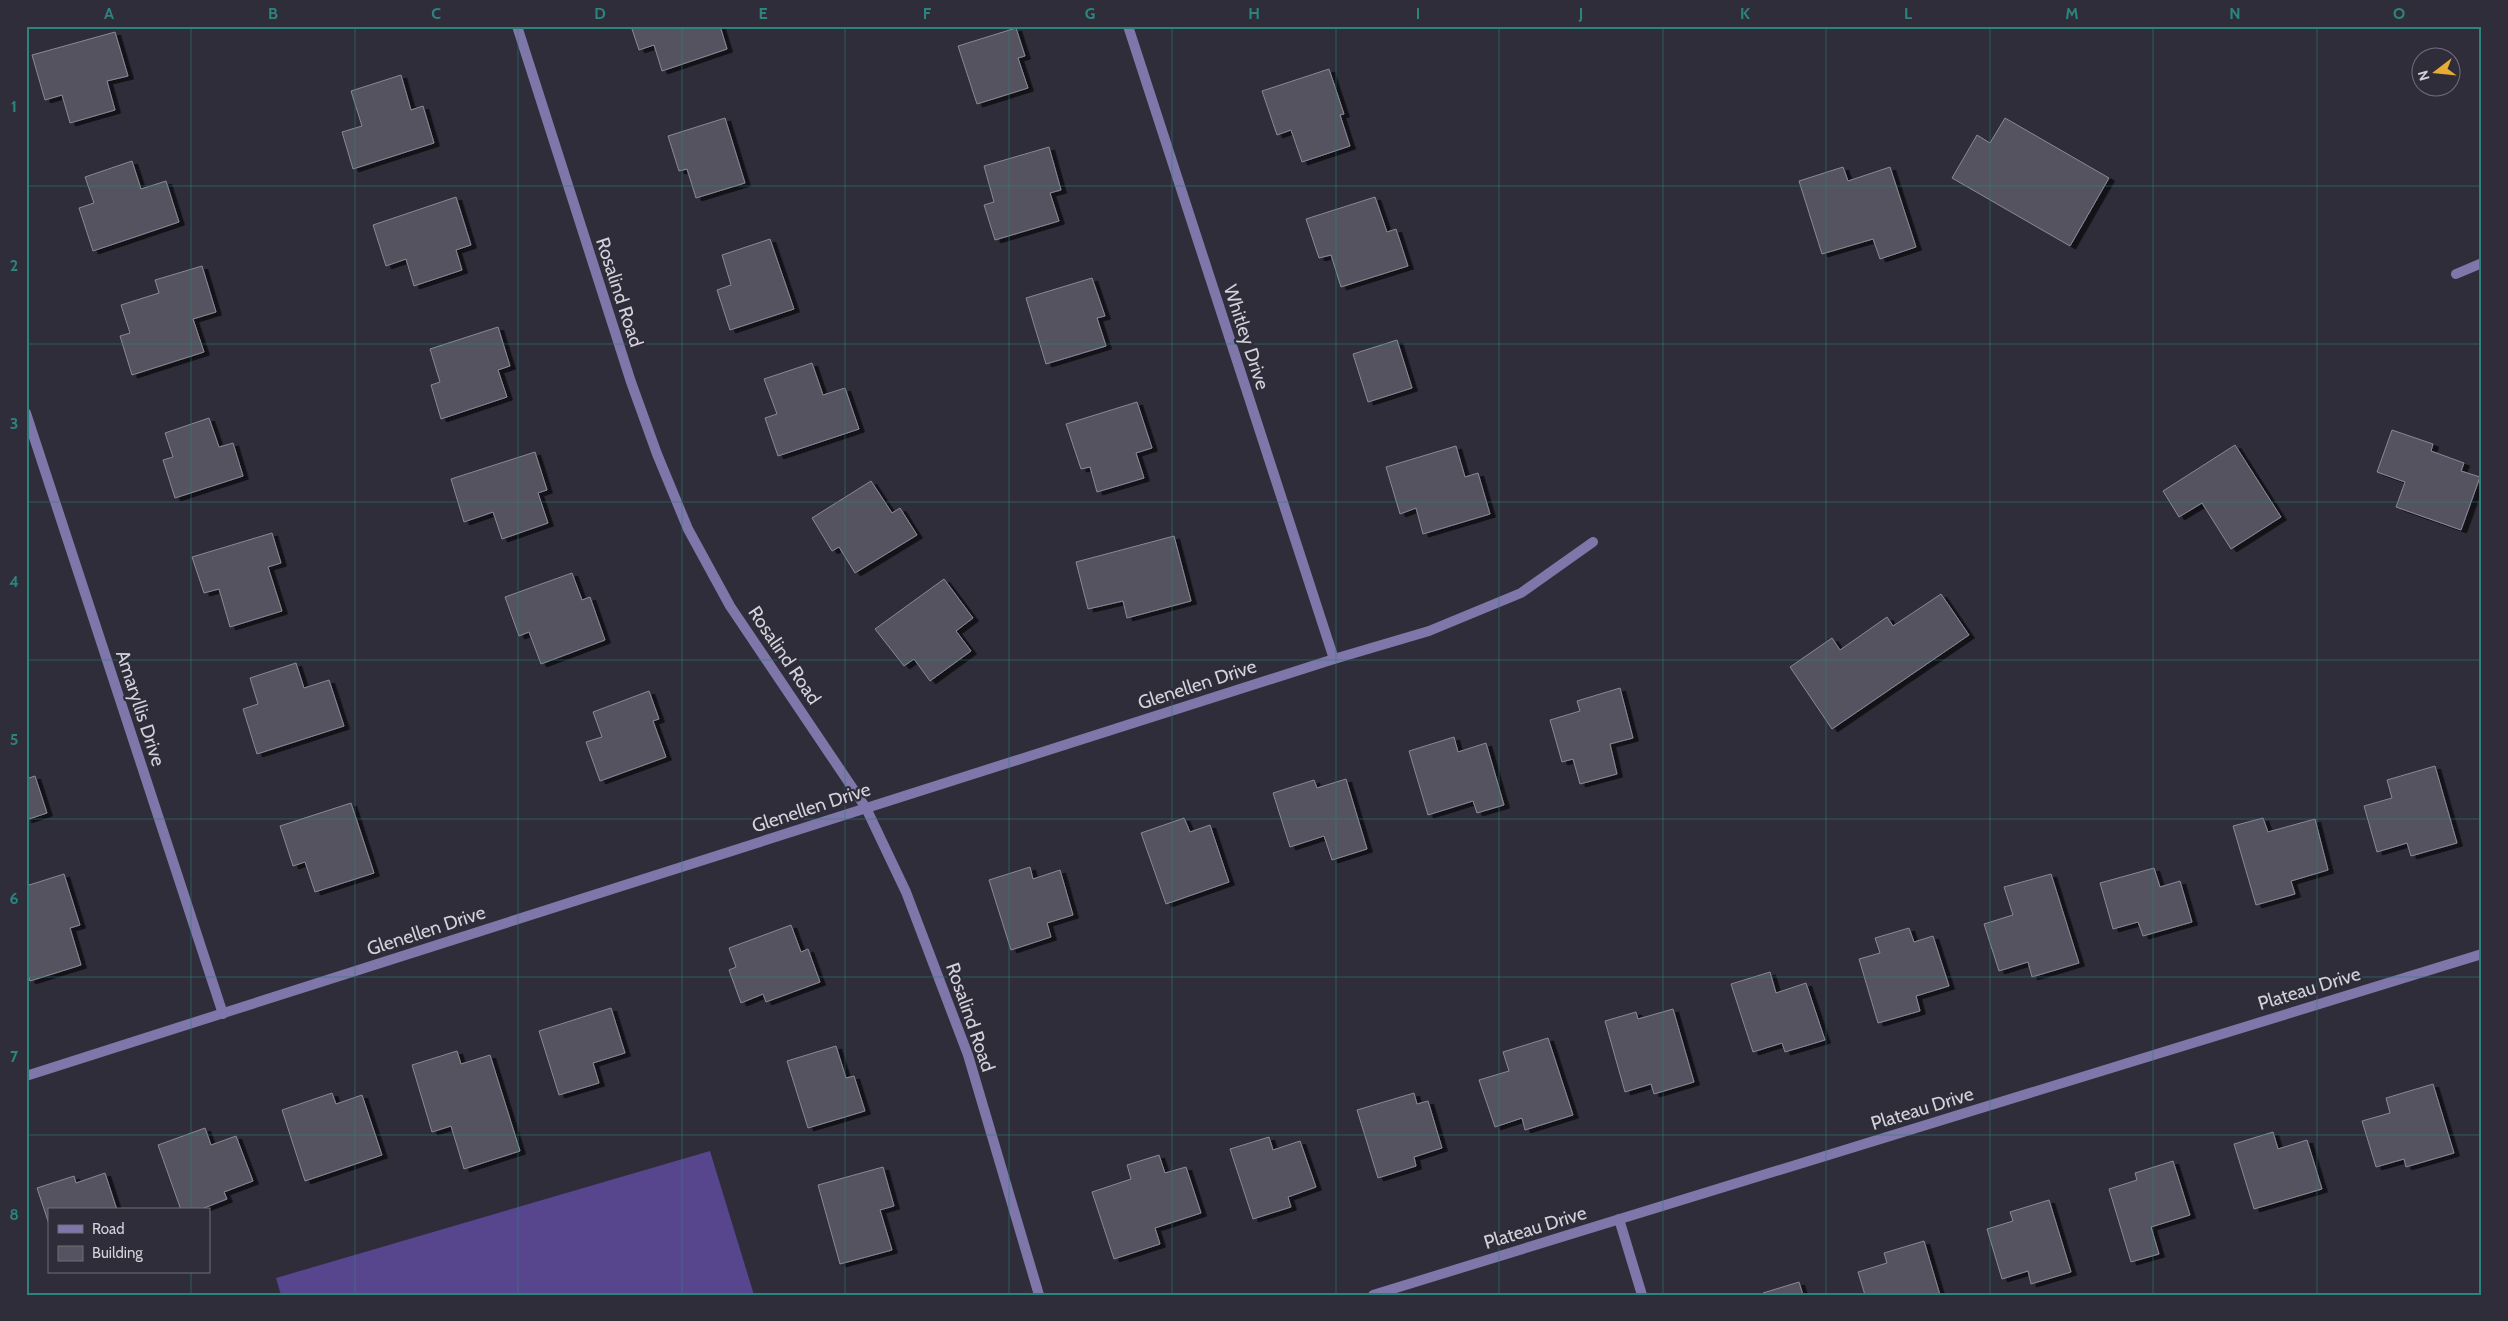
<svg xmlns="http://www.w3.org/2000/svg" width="2508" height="1321" font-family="Cabin,sans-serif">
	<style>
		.forest { fill: #57458e }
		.building { fill: #555361; stroke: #8a8897; filter: url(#shadow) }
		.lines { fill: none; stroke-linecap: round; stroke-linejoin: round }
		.minor { stroke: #7f76aa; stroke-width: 10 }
		.grid { fill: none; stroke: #2c847e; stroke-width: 1; stroke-opacity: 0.55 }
		.labels { text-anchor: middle; stroke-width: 4.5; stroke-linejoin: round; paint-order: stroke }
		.street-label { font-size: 19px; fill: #d3d2da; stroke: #2f2d3a }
		.neatline { fill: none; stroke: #2c847e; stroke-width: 2 }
		.grid-label { font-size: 16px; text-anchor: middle; font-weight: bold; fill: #2c847e }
	</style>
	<defs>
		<filter id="shadow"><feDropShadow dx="5.5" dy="3" stdDeviation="0" flood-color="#0009"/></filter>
	</defs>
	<rect width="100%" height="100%" fill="#2f2d3a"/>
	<path class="forest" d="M710,1151L754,1295H281L276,1278Z"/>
	<g class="building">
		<path d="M631,26H720L727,49L662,71L654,45L639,50Z"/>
		<path d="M1016,28L1025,56L1018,58L1028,88L977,104L958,46Z"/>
		<path d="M115,32L128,76L107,81L115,110L70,123L62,95L45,100L32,55Z"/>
		<path d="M1329,69L1344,114L1340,115L1350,146L1302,162L1291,130L1277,135L1262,91Z"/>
		<path d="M401,75L411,110L423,106L434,143L353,169L342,132L362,126L351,91Z"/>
		<path d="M725,118L745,183L696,198L687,169L679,171L668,136Z"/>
		<path d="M2005,118L2109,178L2070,246L1952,178L1977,135L1990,143Z"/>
		<path d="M1049,147L1061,190L1050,193L1059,221L995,240L984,205L994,202L984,166Z"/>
		<path d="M132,161L141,189L166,181L179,222L93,251L79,208L94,203L85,177Z"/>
		<path d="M1843,167L1848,181L1890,167L1916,247L1880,259L1873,239L1822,254L1799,181Z"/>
		<path d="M456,197L471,245L456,250L462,270L414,286L406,259L386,266L373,225Z"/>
		<path d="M1375,197L1387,232L1396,229L1408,266L1341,287L1331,255L1319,258L1306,219Z"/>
		<path d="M770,239L794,309L730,330L717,290L731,285L722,255Z"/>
		<path d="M202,266L216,312L193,319L204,352L132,375L120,336L130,333L121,305L159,293L155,280Z"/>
		<path d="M1092,278L1105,316L1097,318L1106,346L1046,364L1026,298Z"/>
		<path d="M498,327L510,366L498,370L507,397L441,419L431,385L440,382L430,349Z"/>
		<path d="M1397,340L1412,388L1368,402L1353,354Z"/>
		<path d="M812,363L823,395L845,388L859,429L778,456L765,418L777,414L764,379Z"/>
		<path d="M1137,402L1152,448L1136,453L1144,478L1097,492L1090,467L1081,469L1066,424Z"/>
		<path d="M209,418L219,447L233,443L243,476L175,498L163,460L173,457L165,433Z"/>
		<path d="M2392,430L2433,444L2431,451L2464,463L2461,471L2480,477L2461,530L2396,507L2405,482L2377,472Z"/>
		<path d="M2235,445L2281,517L2231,549L2202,503L2179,517L2163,491Z"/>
		<path d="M1456,446L1465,477L1478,473L1490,514L1423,534L1416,508L1400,514L1386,467Z"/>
		<path d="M535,452L547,490L538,493L548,523L502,539L493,512L464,522L451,479Z"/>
		<path d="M871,481L892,513L900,508L917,535L855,573L839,547L832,551L812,518Z"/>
		<path d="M272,533L281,563L268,567L282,611L230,627L219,589L204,593L192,557Z"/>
		<path d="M1174,536L1191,601L1127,618L1123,601L1088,609L1076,562Z"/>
		<path d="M572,573L582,600L590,597L605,640L541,664L529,632L519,636L505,597Z"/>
		<path d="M944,579L973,618L956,631L971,651L930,681L914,659L904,666L875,629Z"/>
		<path d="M1941,594L1969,635L1832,729L1790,667L1832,638L1840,650L1887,617L1893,626Z"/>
		<path d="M296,663L304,688L329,680L344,726L257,754L243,709L258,704L250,678Z"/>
		<path d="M1620,688L1633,738L1610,744L1617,774L1580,784L1573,759L1562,762L1550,720L1580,711L1577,701Z"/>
		<path d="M649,691L659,719L653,721L666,757L600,781L586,742L602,737L593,712Z"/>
		<path d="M1454,737L1458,752L1486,743L1504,805L1477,813L1473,801L1428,815L1409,751Z"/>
		<path d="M2435,766L2457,843L2411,856L2407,843L2377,852L2364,806L2392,798L2387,780Z"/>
		<path d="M35,776L47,813L26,820V779Z"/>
		<path d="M1346,779L1367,849L1332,860L1324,836L1290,847L1273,793L1314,780L1317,788Z"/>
		<path d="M351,803L374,873L315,892L305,862L293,866L280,826Z"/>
		<path d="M1184,818L1190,832L1210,825L1229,882L1166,904L1141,833Z"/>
		<path d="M2263,818L2268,832L2315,819L2328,870L2291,881L2295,894L2256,905L2233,826Z"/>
		<path d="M1030,867L1033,879L1060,870L1073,915L1047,923L1051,937L1011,950L989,880Z"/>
		<path d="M2154,868L2160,887L2180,881L2192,922L2143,936L2138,922L2113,929L2100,883Z"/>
		<path d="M64,874L80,925L70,928L81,965L30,981L26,969V886Z"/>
		<path d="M2051,874L2079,963L2032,977L2028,962L1999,971L1984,924L2013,915L2004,887Z"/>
		<path d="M791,925L801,952L808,949L820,982L766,1002L763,994L741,1003L729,970L736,967L729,948Z"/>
		<path d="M1909,928L1914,942L1933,936L1949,986L1916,996L1920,1011L1878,1023L1859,959L1880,953L1875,938Z"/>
		<path d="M1770,972L1776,993L1806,983L1825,1040L1785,1052L1782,1043L1753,1052L1731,984Z"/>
		<path d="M611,1008L625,1053L593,1063L599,1083L559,1095L539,1031Z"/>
		<path d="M1673,1009L1694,1082L1654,1094L1651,1084L1625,1092L1605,1021L1636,1012L1638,1019Z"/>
		<path d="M1548,1038L1573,1115L1525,1130L1522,1118L1495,1127L1479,1080L1509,1071L1503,1052Z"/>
		<path d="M836,1046L846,1078L854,1076L865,1111L808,1128L787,1061Z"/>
		<path d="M457,1051L461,1064L490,1055L520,1151L464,1169L451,1126L432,1132L412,1065Z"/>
		<path d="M2433,1084L2454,1153L2406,1167L2404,1159L2376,1167L2362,1121L2390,1113L2386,1098Z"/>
		<path d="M332,1093L336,1104L362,1095L382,1155L305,1181L282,1110Z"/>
		<path d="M1414,1093L1417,1104L1428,1101L1442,1148L1414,1157L1416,1166L1378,1178L1357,1110Z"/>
		<path d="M205,1128L211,1145L236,1136L253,1181L224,1192L227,1199L199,1210H181L158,1145Z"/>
		<path d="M2273,1132L2278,1149L2307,1140L2322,1189L2254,1209L2234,1144Z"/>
		<path d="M1269,1137L1273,1150L1300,1141L1316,1187L1288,1197L1291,1207L1253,1219L1230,1149Z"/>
		<path d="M1159,1155L1165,1173L1186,1167L1201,1213L1155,1228L1160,1244L1114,1259L1092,1192L1131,1179L1127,1165Z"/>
		<path d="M2173,1161L2190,1215L2151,1227L2159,1254L2131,1262L2109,1189L2137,1180L2135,1173Z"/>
		<path d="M883,1167L894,1206L880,1210L892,1250L840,1264L818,1185Z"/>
		<path d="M105,1173L117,1210H49V1224L37,1188L74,1176L76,1183Z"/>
		<path d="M2049,1200L2071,1272L2031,1284L2028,1271L2002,1279L1987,1229L2013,1221L2010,1212Z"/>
		<path d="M1924,1241L1940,1295H1865L1858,1272L1887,1263L1884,1253Z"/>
		<path d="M1799,1282L1803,1295H1763V1293Z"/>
	</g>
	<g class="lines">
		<g class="minor">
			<path d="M517,26L631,382L657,454L688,529L730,606L866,808L906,892L968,1055L1039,1295"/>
			<path d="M1128,26L1334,659"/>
			<path d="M2456,274L2482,263"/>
			<path d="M26,413L223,1014"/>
			<path d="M26,1076L1334,659L1429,631L1521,593L1593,542"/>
			<path d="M1619,1219L1642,1295"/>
			<path d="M1373,1295L2482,954"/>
		</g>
	</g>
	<path class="grid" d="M191,26V1210M355,26V1295M518,26V1295M682,26V1295M845,26V1295M1009,26V1295M1172,26V1295M1336,26V1295M1499,26V1295M1663,26V1295M1826,26V1295M1990,26V1295M2153,26V1295M2317,26V1295M26,186H2482M26,344H2482M26,502H2482M26,660H2482M26,819H2482M26,977H2482M26,1135H2482M191,1272V1295"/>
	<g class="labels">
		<g class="street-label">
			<text transform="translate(620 292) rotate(72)" y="7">Rosalind Road</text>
			<text transform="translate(1247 337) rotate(72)" y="7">Whitley Drive</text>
			<text transform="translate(785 655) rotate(56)" y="7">Rosalind Road</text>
			<text transform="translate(1197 684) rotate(-18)" y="7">Glenellen Drive</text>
			<text transform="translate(141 708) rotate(72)" y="7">Amaryllis Drive</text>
			<text transform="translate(811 807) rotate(-18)" y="7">Glenellen Drive</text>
			<text transform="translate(426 930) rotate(-18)" y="7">Glenellen Drive</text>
			<text transform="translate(2309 988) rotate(-17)" y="7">Plateau Drive</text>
			<text transform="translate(971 1017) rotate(71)" y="7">Rosalind Road</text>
			<text transform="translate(1922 1108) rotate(-17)" y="7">Plateau Drive</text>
			<text transform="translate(1535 1227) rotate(-17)" y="7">Plateau Drive</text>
		</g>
	</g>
	<rect width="2508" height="1321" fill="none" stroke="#2f2d3a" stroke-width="55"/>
	<rect x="48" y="1208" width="162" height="65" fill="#2f2d3a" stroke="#716f7a"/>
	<rect x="58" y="1225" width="25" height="8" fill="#7f76aa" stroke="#716f7a"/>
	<text x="92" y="1234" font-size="15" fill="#d3d2da">Road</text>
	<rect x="58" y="1246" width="25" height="15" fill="#555361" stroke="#716f7a"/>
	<text x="92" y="1258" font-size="15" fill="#d3d2da">Building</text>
	<g transform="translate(2436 72) rotate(254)"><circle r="24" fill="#2f2d3a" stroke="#716f7a"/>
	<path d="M0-4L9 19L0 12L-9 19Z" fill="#e5ad35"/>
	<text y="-8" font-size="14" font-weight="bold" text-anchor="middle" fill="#d3d2da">N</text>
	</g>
	<rect x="28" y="28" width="2452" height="1266" class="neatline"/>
	<g class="grid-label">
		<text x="109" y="19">A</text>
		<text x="273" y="19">B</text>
		<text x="436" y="19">C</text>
		<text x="600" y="19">D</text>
		<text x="763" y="19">E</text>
		<text x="927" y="19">F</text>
		<text x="1090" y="19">G</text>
		<text x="1254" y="19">H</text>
		<text x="1418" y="19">I</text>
		<text x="1581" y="19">J</text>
		<text x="1745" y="19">K</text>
		<text x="1908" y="19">L</text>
		<text x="2072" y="19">M</text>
		<text x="2235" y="19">N</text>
		<text x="2399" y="19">O</text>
		<text x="14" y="112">1</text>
		<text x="14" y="271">2</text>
		<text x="14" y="429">3</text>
		<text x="14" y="587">4</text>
		<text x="14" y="745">5</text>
		<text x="14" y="904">6</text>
		<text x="14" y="1062">7</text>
		<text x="14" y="1220">8</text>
	</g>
</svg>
